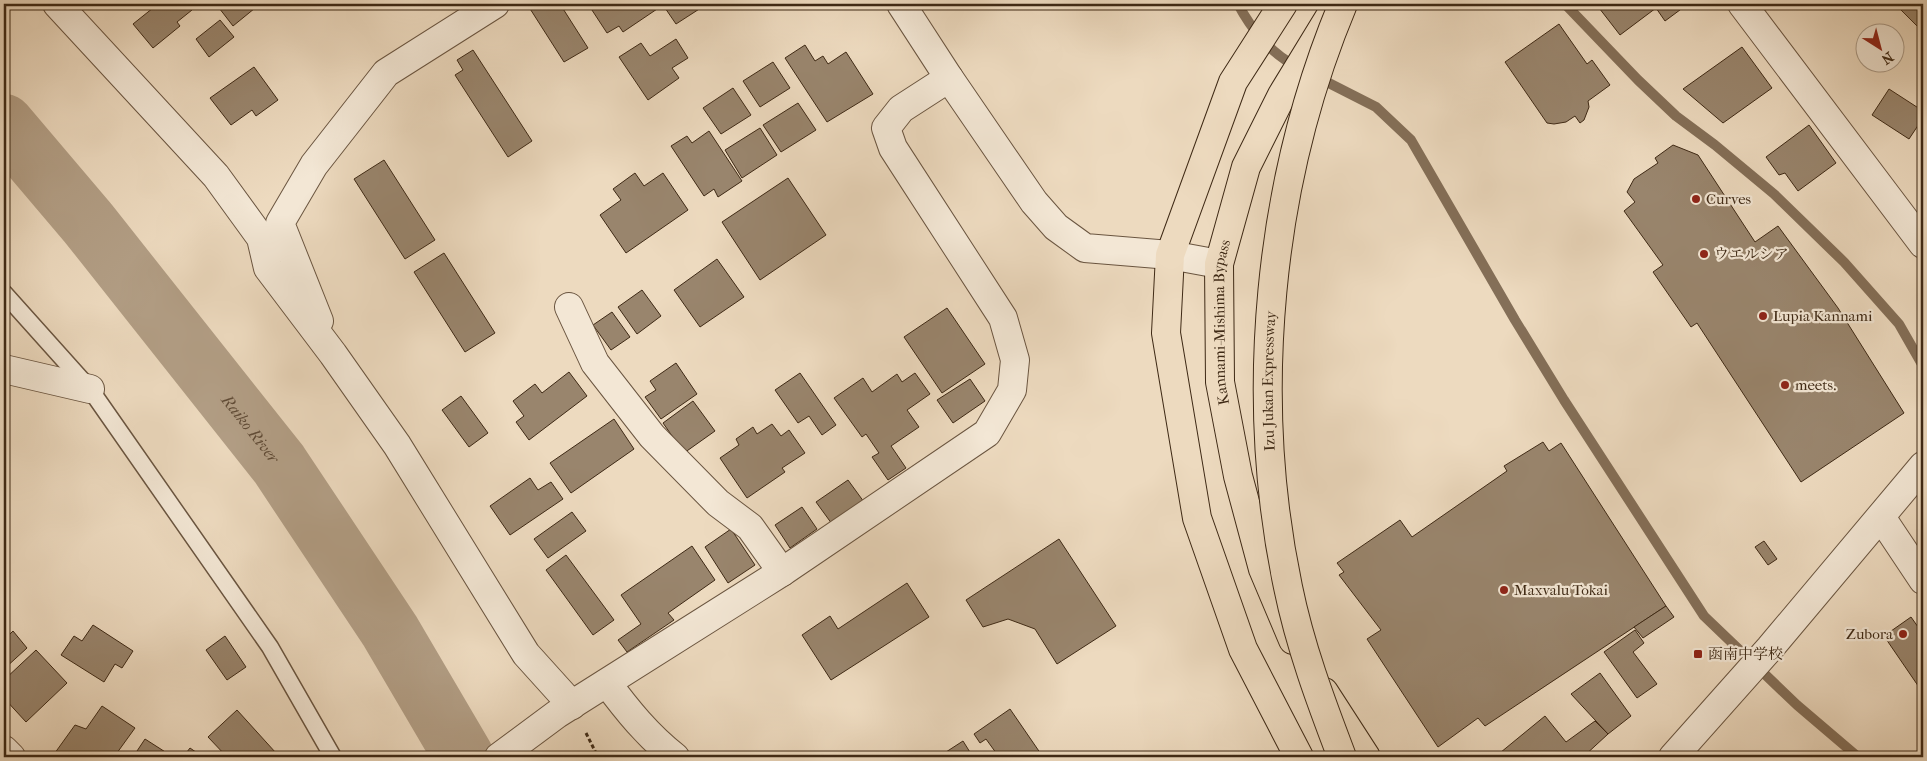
<svg xmlns="http://www.w3.org/2000/svg" width="1927" height="761" font-family="'IM FELL French Canon','Noto Serif JP',serif">
	<style>
		.lines { fill: none; stroke-linecap: round; stroke-linejoin: round }
		.stream { stroke: #846f58; stroke-width: 10 }
		.river { stroke: #b29e85; stroke-width: 60 }
		.building { fill: #99856d; stroke: #3e2915 }
		.service-casing { stroke: #6a5540; stroke-width: 19 }
		.minor-casing { stroke: #6a5540; stroke-width: 30 }
		.tertiary-casing { stroke: #6a5540; stroke-width: 30 }
		.trunk-casing { stroke: #3e2915; stroke-width: 30 }
		.path { stroke: #3e2915; stroke-width: 3; stroke-dasharray: 4 2.5; stroke-linecap: butt }
		.service { stroke: #f3e7d5; stroke-width: 16 }
		.minor { stroke: #f3e7d5; stroke-width: 28 }
		.tertiary { stroke: #f3e7d5; stroke-width: 28 }
		.trunk { stroke: #eddabf; stroke-width: 28 }
		.motorway-bridge-casing { stroke: #3e2915; stroke-width: 30; stroke-linecap: butt }
		.motorway-bridge { stroke: #eddabf; stroke-width: 28 }
		.poi-dot { fill: #8f2418; stroke: #f3e7d5; stroke-width: 2 }
		.labels { text-anchor: middle; stroke-width: 4.5; stroke-linejoin: round; paint-order: stroke }
		.poi-label { font-size: 15px; fill: #3e2915; stroke: #f3e7d5; text-anchor: start }
		.street-label { font-size: 15px; fill: #3e2915; stroke: #f3e7d5 }
		.water-label { font-size: 16px; font-style: italic; fill: #614c37; stroke: #f3e7d5 }
	</style>
	<rect width="100%" height="100%" fill="#eddabf"/>
	<filter id="stains"><feTurbulence type="fractalNoise" baseFrequency=".004" numOctaves="4"/><feColorMatrix values="0 0 0 0 .2 0 0 0 0 .09 0 0 0 0 .02 0 0 0 .5 -.17"/></filter>
	<radialGradient id="worn" r=".72"><stop offset=".6" stop-color="#630" stop-opacity="0"/><stop offset="1" stop-color="#630" stop-opacity=".3"/></radialGradient>
	<g class="lines">
		<g class="stream">
			<path d="M1238,4C1251,29 1272,55 1298,67"/>
			<path d="M1565,4L1638,80L1676,116L1715,145L1774,194L1844,262L1899,324L1923,366"/>
			<path d="M1317,77L1376,107L1411,140L1515,320L1564,400L1704,616L1797,705L1858,757"/>
		</g>
		<path class="river" id="s1" d="M4,124L88,223L279,464L390,631L464,757"/>
	</g>
	<g class="building">
		<path d="M158,4H187L192,10L177,22L180,26L153,48L133,24Z"/>
		<path d="M216,4H260L233,26Z"/>
		<path d="M527,4H560L588,48L564,62Z"/>
		<path d="M588,4H707L676,24L663,5L623,32L619,26L607,33Z"/>
		<path d="M1596,4H1688L1665,21L1656,8L1620,35Z"/>
		<path d="M1895,4H1923V32Z"/>
		<path d="M220,20L234,37L209,57L196,39Z"/>
		<path d="M1559,24L1587,64L1592,60L1610,85L1588,101L1589,107L1584,120L1580,123L1575,116L1566,122L1554,124L1547,123L1505,62Z"/>
		<path d="M676,39L688,58L672,68L679,78L648,100L619,57L641,43L650,56Z"/>
		<path d="M805,45L815,61L823,56L828,64L846,52L873,94L827,122L785,58Z"/>
		<path d="M1742,47L1772,88L1723,123L1683,89Z"/>
		<path d="M473,50L532,141L508,157L455,75L463,70L457,60Z"/>
		<path d="M773,62L790,88L760,107L743,81Z"/>
		<path d="M254,67L278,100L256,116L252,110L231,125L210,98Z"/>
		<path d="M733,88L751,115L721,134L703,108Z"/>
		<path d="M1889,89L1923,111V118L1909,139L1872,115Z"/>
		<path d="M798,103L816,130L781,152L763,125Z"/>
		<path d="M1809,125L1836,163L1798,191L1785,173L1779,175L1766,157Z"/>
		<path d="M760,128L777,155L742,178L725,150Z"/>
		<path d="M709,131L742,181L718,197L714,189L704,196L671,146L687,136L692,143Z"/>
		<path d="M1673,145L1698,155L1755,242L1778,226L1838,308L1904,413L1801,482L1697,323L1691,327L1653,272L1663,265L1624,211L1635,202L1627,192L1634,179L1658,163L1655,158Z"/>
		<path d="M384,160L435,240L405,259L354,179Z"/>
		<path d="M635,173L644,186L663,173L688,210L626,253L600,215L621,200L613,189Z"/>
		<path d="M788,178L826,235L760,280L722,222Z"/>
		<path d="M444,253L495,333L465,352L414,272Z"/>
		<path d="M717,259L744,297L700,327L674,290Z"/>
		<path d="M642,290L661,316L637,334L618,307Z"/>
		<path d="M947,308L985,364L942,393L904,337Z"/>
		<path d="M612,312L630,337L611,350L593,325Z"/>
		<path d="M676,363L697,394L661,419L645,397L656,390L650,381Z"/>
		<path d="M569,372L587,396L529,440L516,422L524,416L513,401L535,384L542,393Z"/>
		<path d="M800,373L836,425L822,435L809,416L798,423L775,390Z"/>
		<path d="M915,373L930,394L907,410L919,427L891,446L906,468L888,480L872,457L879,453L866,434L862,437L834,398L863,378L872,392L897,374L902,382Z"/>
		<path d="M970,379L985,401L953,423L937,400Z"/>
		<path d="M461,396L488,433L469,447L442,410Z"/>
		<path d="M693,401L715,431L684,453L663,423Z"/>
		<path d="M614,419L634,449L571,493L550,463Z"/>
		<path d="M772,424L781,436L789,430L805,453L782,468L785,472L747,498L720,458L739,445L736,439L753,427L757,434Z"/>
		<path d="M1543,442L1549,451L1561,443L1666,606L1485,726L1478,718L1438,747L1367,639L1381,630L1339,575L1344,572L1337,563L1400,520L1412,537L1507,471L1504,466Z"/>
		<path d="M530,478L538,490L551,482L563,499L510,535L490,506Z"/>
		<path d="M848,480L864,502L832,524L816,502Z"/>
		<path d="M802,507L817,529L790,548L775,525Z"/>
		<path d="M572,512L586,531L548,558L534,539Z"/>
		<path d="M731,529L755,565L728,583L705,547Z"/>
		<path d="M1059,539L1116,626L1057,664L1035,629L1008,619L983,627L966,600Z"/>
		<path d="M1764,541L1777,559L1768,565L1755,547Z"/>
		<path d="M692,546L715,580L668,613L674,620L627,652L618,640L641,624L621,595Z"/>
		<path d="M566,555L614,620L593,635L546,570Z"/>
		<path d="M907,583L929,617L831,680L802,635L830,616L838,629Z"/>
		<path d="M1666,606L1674,617L1643,638L1634,627Z"/>
		<path d="M1911,617L1923,634V693L1884,636Z"/>
		<path d="M93,625L133,651L122,668L115,664L104,682L61,655L74,636L82,641Z"/>
		<path d="M1635,630L1644,643L1633,652L1657,684L1637,698L1604,652Z"/>
		<path d="M13,631L27,648L4,669V640Z"/>
		<path d="M225,636L246,667L227,680L206,650Z"/>
		<path d="M36,650L67,683L26,722L4,698V680Z"/>
		<path d="M1600,673L1631,716L1608,734L1571,694Z"/>
		<path d="M102,706L135,728L114,757H52L75,725L86,729Z"/>
		<path d="M1010,709L1043,757H999L986,739L980,743L974,734Z"/>
		<path d="M237,710L276,753L271,757H227L208,737Z"/>
		<path d="M1545,716L1566,742L1595,721L1608,734L1583,757H1495Z"/>
		<path d="M145,739L170,755L169,757H133Z"/>
		<path d="M963,741L973,757H950L946,752Z"/>
		<path d="M190,748L203,757H183Z"/>
	</g>
	<g class="lines">
		<g class="service-casing">
			<path id="service" d="M4,293L90,389L270,647L333,757"/>
		</g>
		<g class="minor-casing">
			<g id="minor">
				<path d="M57,4L216,176L261,238L268,268L333,354L397,445L526,654L572,705"/>
				<path d="M1742,4L1923,244"/>
				<path d="M569,307L595,363L652,436L718,503L750,527L782,572"/>
				<path d="M319,321L280,223L314,165L386,73L495,4"/>
				<path d="M4,369L90,389"/>
				<path d="M1881,517L1923,580"/>
				<path d="M607,683C627,710 648,736 675,757"/>
				<path d="M4,750L11,757"/>
				<path d="M499,757L557,714L782,572L987,433L1012,390L1015,360L1003,318L893,148L886,128L901,109L949,78"/>
			</g>
		</g>
		<g class="tertiary-casing">
			<g id="tertiary">
				<path d="M901,4L949,78L1034,202L1056,227L1085,248L1170,255L1219,264"/>
				<path d="M1673,757L1770,648L1923,466"/>
			</g>
		</g>
		<g class="trunk-casing">
			<g id="trunk">
				<path d="M1283,4L1233,82L1170,255L1166,333L1197,518L1243,649L1299,757"/>
				<path id="s2" d="M1293,640L1263,569L1238,476L1220,382L1219,264L1246,167L1282,95L1332,13"/>
				<path d="M1324,692L1366,757"/>
			</g>
		</g>
		<path class="path" d="M586,733L598,757"/>
		<use href="#service" class="service"/>
		<use href="#minor" class="minor"/>
		<use href="#tertiary" class="tertiary"/>
		<use href="#trunk" class="trunk"/>
		<g class="motorway-bridge-casing">
			<g id="motorway-bridge">
				<path id="s3" d="M1342,757C1321,702 1300,646 1288,587C1248,397 1268,183 1343,4"/>
			</g>
		</g>
		<use href="#motorway-bridge" class="motorway-bridge"/>
	</g>
	<g class="poi-dot">
		<circle cx="1696" cy="199" r="5"/>
		<circle cx="1704" cy="254" r="5"/>
		<circle cx="1763" cy="316" r="5"/>
		<circle cx="1785" cy="385" r="5"/>
		<circle cx="1504" cy="590" r="5"/>
		<circle cx="1903" cy="634" r="5"/>
		<rect x="1693" y="649" width="10" height="10" rx="2.5"/>
	</g>
	<g class="labels">
		<g class="poi-label">
			<text x="1706" y="204">Curves</text>
			<text x="1714" y="259">ウエルシア</text>
			<text x="1773" y="321">Lupia Kannami</text>
			<text x="1795" y="390">meets.</text>
			<text x="1514" y="595">Maxvalu Tokai</text>
			<text x="1893" y="639" text-anchor="end">Zubora</text>
			<text x="1708" y="659">函南中学校</text>
		</g>
		<g class="street-label">
			<text dy="5" stroke="none"><textPath href="#s2" startOffset="329">Kannami-Mishima Bypass</textPath></text>
			<text dy="5" stroke="none"><textPath href="#s3" startOffset="386">Izu Jukan Expressway</textPath></text>
		</g>
		<g class="water-label">
			<text dy="6" stroke="none"><textPath href="#s1" startOffset="392">Raiko River</textPath></text>
		</g>
	</g>
	<rect width="1927" height="761" fill="none" stroke="#eddabf" stroke-width="20"/>
	<rect x="5" y="5" width="1917" height="751" fill="none" stroke="#3e2915" stroke-width="2.5"/>
	<rect x="10" y="10" width="1907" height="741" fill="none" stroke="#3e2915"/>
	<g transform="translate(1880 48) rotate(144)"><circle r="24" fill="#f3e7d5" stroke="#ab9b88"/>
	<path d="M0-4L9 19L0 12L-9 19Z" fill="#8f2418"/>
	<text y="-8" font-size="14" font-weight="bold" text-anchor="middle" fill="#3e2915">N</text>
	</g>
	<rect width="100%" height="100%" filter="url(#stains)"/>
	<rect width="100%" height="100%" fill="url(#worn)"/>
</svg>
